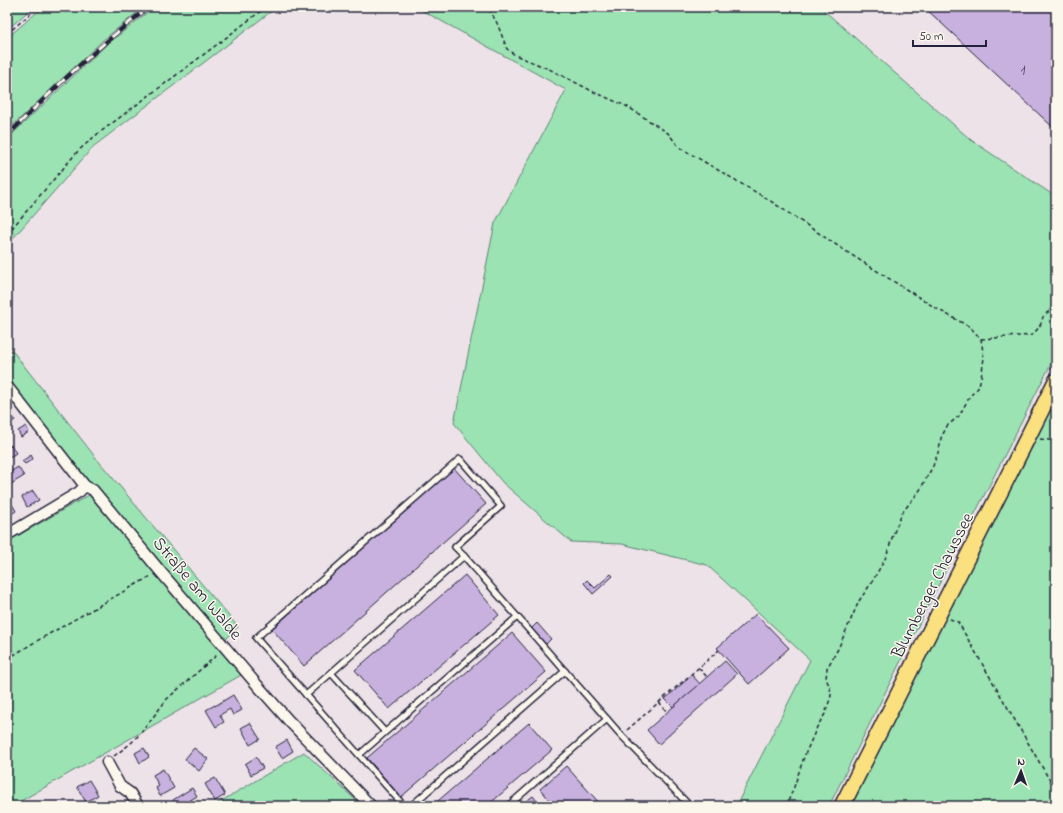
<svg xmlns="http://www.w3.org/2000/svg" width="1063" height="813" font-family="'Indie Flower',sans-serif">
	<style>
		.green { fill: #9be3b2; stroke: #5e8276 }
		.building { fill: #c9b1df; stroke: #22223b }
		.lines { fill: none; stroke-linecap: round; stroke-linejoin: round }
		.service-casing { stroke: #22223b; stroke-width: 8 }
		.minor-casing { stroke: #22223b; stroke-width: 13 }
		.primary-casing { stroke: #22223b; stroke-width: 18 }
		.path { stroke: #22223b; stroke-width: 1.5; stroke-dasharray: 4 3; stroke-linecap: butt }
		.service { stroke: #fbf7ec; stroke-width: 5 }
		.minor { stroke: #fbf7ec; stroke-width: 10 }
		.primary { stroke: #fbe080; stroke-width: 15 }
		.rail-casing { stroke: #22223b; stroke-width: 4.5 }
		.rail { stroke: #fbf7ec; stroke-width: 3; stroke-dasharray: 9; stroke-linecap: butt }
		.labels { text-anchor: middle; stroke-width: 3; stroke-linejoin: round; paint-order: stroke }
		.number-label { font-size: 16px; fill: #4c4664 }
		.street-label { font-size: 18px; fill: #22223b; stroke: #fbf7ec }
	</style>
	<rect width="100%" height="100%" fill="#ece2e8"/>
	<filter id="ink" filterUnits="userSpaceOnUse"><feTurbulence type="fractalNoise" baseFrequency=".025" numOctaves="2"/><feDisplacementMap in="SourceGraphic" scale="8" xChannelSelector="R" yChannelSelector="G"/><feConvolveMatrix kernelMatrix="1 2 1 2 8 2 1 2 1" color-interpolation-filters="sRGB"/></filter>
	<g filter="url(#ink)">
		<g class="green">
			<path d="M7,7H33L7,30Z"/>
			<path d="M43,7H144L102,41L7,131V38Z"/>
			<path d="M154,7H277L94,146L7,245V139L105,46Z"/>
			<path d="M416,7H820L971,140L1056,197V354L930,602L829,806H736L810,660L707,565L622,544L571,542L503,483L454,423L495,223L566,90Z"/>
			<path d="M7,344L96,458L238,627L224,641L94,488L7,379Z"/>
			<path d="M1056,394V806H849Z"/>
			<path d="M89,495L243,674L12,806H7V542Z"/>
			<path d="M304,752L362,806H213Z"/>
		</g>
		<g class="building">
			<path d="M924,7H1056V130Z"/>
			<path d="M8,409L15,420L7,425V410Z"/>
			<path d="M26,426L29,432L21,437L18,431Z"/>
			<path d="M11,445L16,453L7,459V448Z"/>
			<path d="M31,455L33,459L25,464L22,461Z"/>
			<path d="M18,467L24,476L11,484L7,477V474Z"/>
			<path d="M454,468L486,504L304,666L272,629Z"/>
			<path d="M33,491L39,500L27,507L22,497Z"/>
			<path d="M10,501L16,511L7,517V503Z"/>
			<path d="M611,574L613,576L593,594L584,583L587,580L595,588Z"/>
			<path d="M465,575L499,615L389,709L355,670Z"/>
			<path d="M756,614L789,648L749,684L717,648Z"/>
			<path d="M537,623L551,639L545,645L531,629Z"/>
			<path d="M512,633L546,672L401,797L367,758Z"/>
			<path d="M725,661L737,674L659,744L647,730Z"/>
			<path d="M692,675L700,684L673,707L665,699Z"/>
			<path d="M233,695L242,710L233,715L230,709L220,715L224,722L216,727L206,710L215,705V706Z"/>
			<path d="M250,723L260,739L250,745L241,728Z"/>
			<path d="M529,723L552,750L487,806H432Z"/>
			<path d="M287,740L293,751L282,758L275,747Z"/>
			<path d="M144,748L149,757L140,763L135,753Z"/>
			<path d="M194,748L208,759L199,771L185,759Z"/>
			<path d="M256,757L263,768L251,775L245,764Z"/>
			<path d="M566,766L602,806H555L540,789Z"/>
			<path d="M163,769L174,788L160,796L156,788L159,786L153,775Z"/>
			<path d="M215,778L225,795L215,801L205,784Z"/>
			<path d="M89,780L98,795L86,802L77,787Z"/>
			<path d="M192,788L197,796L181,806H176L173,800Z"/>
			<path d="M533,796L541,806H522L521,805Z"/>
		</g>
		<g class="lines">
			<g class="service-casing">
				<g id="service">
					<path d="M331,673L385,732"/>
					<path d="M306,695L464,556L621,735L690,806"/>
					<path d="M359,755L517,617"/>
					<path d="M404,806L256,638L460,459L501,506L455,547L464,556"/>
					<path d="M411,806L565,671"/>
					<path d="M508,806L607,719"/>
				</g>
			</g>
			<g class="minor-casing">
				<g id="minor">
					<path d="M7,386L85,486L93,490L160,571L258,686L289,721L371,806"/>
					<path d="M7,535L79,492L85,486"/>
					<path d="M107,762L120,786L130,793L138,806"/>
				</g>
			</g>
			<g class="primary-casing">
				<path id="primary" d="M842,806L1056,381"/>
			</g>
			<g class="path">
				<path d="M489,9L497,23L507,49L515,55L549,69L594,92L628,107L668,133L679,147L769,200L850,254L939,310L970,327L981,339L984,358L981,378L978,388L970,396L959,416L947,426L941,438L939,450L933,466L920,490L902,513L893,535L886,557L872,582L859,601L838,649L827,668L826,679L830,687L831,696L825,714L817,727L804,757L793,790L786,806"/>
				<path d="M7,34L38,7"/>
				<path d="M7,234L78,151L95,136L223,40L266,7"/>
				<path d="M981,339L1032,335C1036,331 1040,327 1042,321C1043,317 1042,317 1045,315C1048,311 1053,310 1056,307"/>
				<path d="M1051,369L1056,360"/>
				<path d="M1040,439L1056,441"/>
				<path d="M950,619L958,622L1056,791"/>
				<path d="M7,659L35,642L151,576"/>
				<path d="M699,668L707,677"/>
				<path d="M659,702L667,712"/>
				<path d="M627,730L719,650"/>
				<path d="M114,756L130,744L140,734L167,699L209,662L218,654"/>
			</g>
			<use href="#service" class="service"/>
			<use href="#minor" class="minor"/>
			<use href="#primary" class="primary"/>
			<g class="rail-casing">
				<path id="rail" d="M7,136C52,90 98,46 149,7"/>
			</g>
			<use href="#rail" class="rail"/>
		</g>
	</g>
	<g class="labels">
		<g class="number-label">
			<text x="1023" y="74">1</text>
		</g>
		<g class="street-label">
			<text transform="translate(932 585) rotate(-63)" y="6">Blumberger Chaussee</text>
			<text transform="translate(198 588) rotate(50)" y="6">Straße am Walde</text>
		</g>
	</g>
	<rect width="1063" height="813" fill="none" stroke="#fbf7ec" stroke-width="24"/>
	<rect x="12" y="12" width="1039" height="789" fill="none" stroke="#22223b" stroke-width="1.5" filter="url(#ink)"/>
	<g transform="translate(1021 771) rotate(2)" stroke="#fbf7ec" stroke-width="3" paint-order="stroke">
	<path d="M0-3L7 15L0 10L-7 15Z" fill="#22223b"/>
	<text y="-6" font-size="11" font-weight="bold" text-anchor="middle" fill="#22223b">N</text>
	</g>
	<path d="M913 40v6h73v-6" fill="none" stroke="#22223b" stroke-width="2"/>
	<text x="919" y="40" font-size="12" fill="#22223b" stroke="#fbf7ec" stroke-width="3" paint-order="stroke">50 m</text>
</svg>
